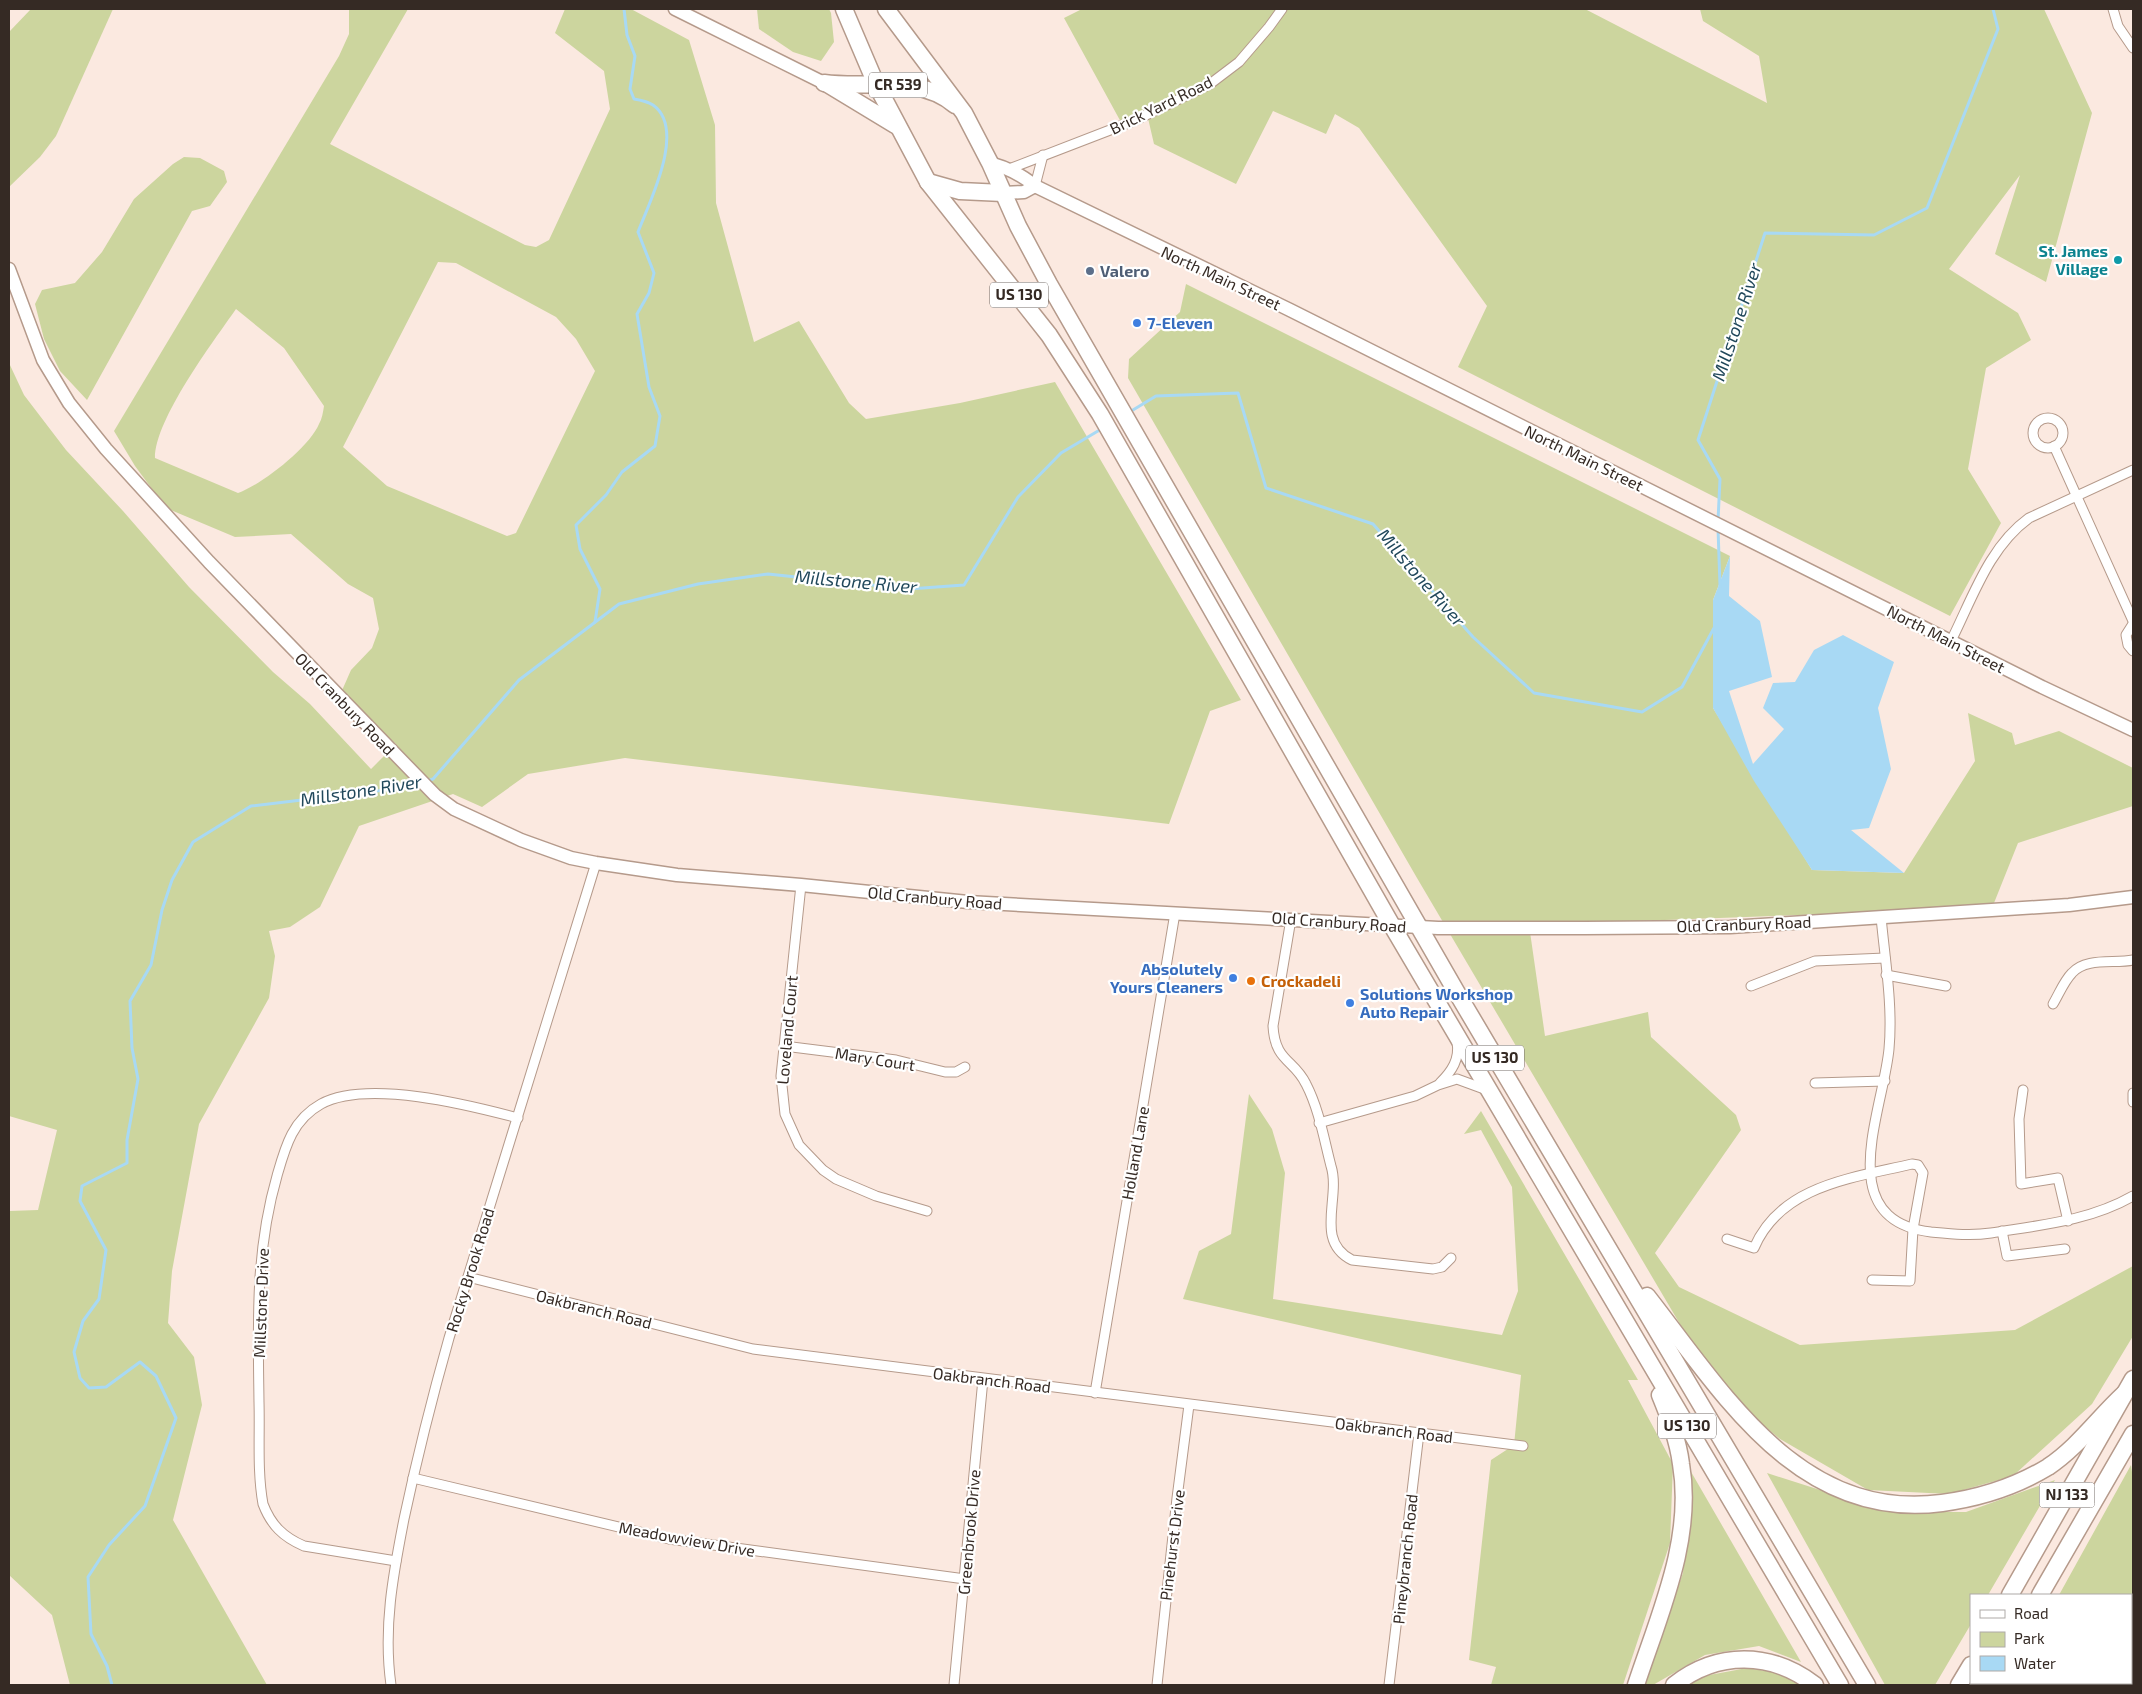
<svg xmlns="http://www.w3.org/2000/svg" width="2142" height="1694" font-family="'Exo 2',sans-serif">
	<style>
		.green { fill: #ccd59e; fill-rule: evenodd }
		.water { fill: #a8d9f4 }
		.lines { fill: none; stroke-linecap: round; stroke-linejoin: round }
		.stream { stroke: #a8d9f4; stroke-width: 3 }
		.street-casing { stroke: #b59a8b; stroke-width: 11 }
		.secondary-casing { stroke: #b59a8b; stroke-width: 15 }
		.highway-casing { stroke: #b59a8b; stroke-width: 19 }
		.street { stroke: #fff; stroke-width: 9 }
		.secondary { stroke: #fff; stroke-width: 12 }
		.highway { stroke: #fff; stroke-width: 16 }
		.culture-dot { fill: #0f9aa8; stroke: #fff; stroke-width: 2 }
		.service-dot { fill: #5c6f8a; stroke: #fff; stroke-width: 2 }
		.shop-dot { fill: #3f7fe0; stroke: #fff; stroke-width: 2 }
		.food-dot { fill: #e8710a; stroke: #fff; stroke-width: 2 }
		.labels { text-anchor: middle; stroke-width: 4.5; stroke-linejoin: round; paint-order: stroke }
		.shield { fill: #fff; stroke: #726a66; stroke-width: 1 }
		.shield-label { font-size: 15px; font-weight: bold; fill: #352a24 }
		.street-label { font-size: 16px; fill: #352a24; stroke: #fff }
		.culture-label { font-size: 16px; font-weight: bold; fill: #0d838f; stroke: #fff; text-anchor: end }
		.service-label { font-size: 16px; font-weight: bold; fill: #4e5e75; stroke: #fff; text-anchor: start }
		.shop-label { font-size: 16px; font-weight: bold; fill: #366cbe; stroke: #fff; text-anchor: start }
		.food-label { font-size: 16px; font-weight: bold; fill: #c56008; stroke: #fff; text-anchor: start }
		.water-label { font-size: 18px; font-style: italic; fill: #21485b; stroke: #fff }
	</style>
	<rect width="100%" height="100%" fill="#fbe9e0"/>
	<g class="green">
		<path d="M31,9H113L56,136L40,157L9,187V32Z"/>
		<path d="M349,9H408L330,144L525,245L536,247L549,240L610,109L604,71L555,33L565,9H631L689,40L715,125L716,203L754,342L799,321L849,403L866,419L960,403L1055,382L1241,700L1210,711L1169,824L625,758L528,774L482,807L453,794L359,826L320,907L290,927L269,931L275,956L269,998L199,1124L172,1271L168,1323L194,1357L202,1405L173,1520L267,1685H70L52,1615L9,1575V1211L38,1210L57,1130L9,1116V363L24,395L66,450L123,511L189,587L273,672L310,704L371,769L396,744L340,695L351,670L372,648L379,629L373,598L348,584L291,534L235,537L166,508L135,466L114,431L339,56L349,34ZM438,262L456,263L556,317L576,339L595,371L516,533L507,536L387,486L343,447ZM236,309L284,348L324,406C323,412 322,419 319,424C309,448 261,485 238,493L155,458C155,419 213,342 236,309Z"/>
		<path d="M757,9H829L831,13L834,42L821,61L793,52L759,29Z"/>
		<path d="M1082,9H1585L1767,103L1759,56L1703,21L1700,9H2044L2092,113L2046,282L1995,254L2020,175L1949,269L2018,313L2031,340L1986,368L1968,469L2001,523L1950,616L1458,367L1487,306L1359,128L1335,114L1326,134L1273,111L1236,184L1154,144L1147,114L1122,124L1064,18Z"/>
		<path d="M184,157L200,158L224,171L227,182L210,206L192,211L87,400L60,371L44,339L35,304L42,290L75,283L102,252L134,199L173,164Z"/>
		<path d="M1186,284L1730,556L1713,600V708L1812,870L1904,873L1975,761L1968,713L2012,733L2015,745L2059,731L2133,768V806L2018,843L1992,908L1529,925L1545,1036L1648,1012L1651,1037L1736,1115L1741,1130L1655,1253L1679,1287L1800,1345L2015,1330L2133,1266V1336L2092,1404L2013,1476L1949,1494L1868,1490L1780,1439L1717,1387L1417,878L1128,378L1129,359L1180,312Z"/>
		<path d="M1249,1094L1272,1129L1285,1173L1273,1299L1502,1335L1518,1291L1512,1187L1481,1130L1464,1134L1481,1111L1638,1380H1628L1673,1464L1670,1543L1623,1685H1491L1496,1667L1469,1660L1491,1460L1514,1445L1521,1375L1183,1299L1199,1251L1231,1234Z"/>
		<path d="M2131,1465L2133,1479V1630L2131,1629V1595H2059Z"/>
		<path d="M1690,1470L1801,1662L1759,1646L1705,1655L1653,1685H1643L1683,1573Z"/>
		<path d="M1767,1473L1889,1512H1966L2055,1480L1988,1595H1971V1624L1935,1685H1885Z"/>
		<path d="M2131,1650H2133V1685H2017L2019,1683H2131Z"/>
		<path d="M1747,1668L1792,1675L1801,1685H1683L1688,1679Z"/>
	</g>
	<path class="water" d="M1730,556L1729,596L1760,621L1772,677L1729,691L1753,764L1784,729L1763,708L1773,683L1795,682L1814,650L1843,635L1894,662L1878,708L1891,769L1869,828L1851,830L1904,873L1812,870L1754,781L1713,708V600Z"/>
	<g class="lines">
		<g class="stream">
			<path d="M1128,413L1156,396L1238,393L1266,488L1373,524L1473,637L1534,693L1642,712L1682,687L1714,628"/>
			<path d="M1718,521L1720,479L1698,440L1765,233L1874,235L1927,208L1998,29L1993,9"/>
			<path d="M1718,528L1720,586"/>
			<path d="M595,622L600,589L580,549L576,525L606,495L622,472L655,446L660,416L649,387L637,314L649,293L654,273L638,232C649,203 687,129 653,105C648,102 640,100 634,99L630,89L635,56L627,35L624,9"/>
			<path d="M427,781L433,779L519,680L619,604L698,584L768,574L909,589L964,585L1018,497L1061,453L1103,428"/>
			<path d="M112,1685L107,1666L91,1634L88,1577L109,1545L145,1506L176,1418L156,1376L140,1362L106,1387L89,1388L80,1378L74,1352L83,1321L99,1299L106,1250L80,1201L82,1186L127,1163V1140L138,1079L132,1048L130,1001L151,965L162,910L172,880L193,842L251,806L385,790L418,783"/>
		</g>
		<g class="street-casing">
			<g id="street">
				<path d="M2113,9L2118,26L2133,48"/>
				<path d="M1009,169L1136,120L1210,84L1239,62L1269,27L1282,9"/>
				<path d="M1035,186L1043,155"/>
				<circle cx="2048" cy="433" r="15"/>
				<path d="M2054,446L2133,621"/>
				<path d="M2133,624L2126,635L2128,645L2133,651"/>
				<path d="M1951,641C1973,597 1989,547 2029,518L2133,470"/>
				<path d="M801,885L781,1076L785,1114L799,1145L823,1170L836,1179L876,1196L927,1211"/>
				<path d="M1881,917C1885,960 1893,1006 1889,1049C1883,1112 1831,1220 1931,1232C1952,1234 1971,1236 1991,1233C2041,1225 2089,1221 2133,1196"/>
				<path d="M1291,919L1273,1026C1275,1062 1294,1059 1306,1084C1319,1109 1324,1139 1331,1166C1341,1198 1314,1241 1352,1260L1433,1269L1442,1267L1451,1258"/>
				<path d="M1886,975L1946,986"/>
				<path d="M1751,986L1815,961L1885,958"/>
				<path d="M2053,1004C2059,994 2064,981 2072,973C2086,957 2114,964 2133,960"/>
				<path d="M784,1046L896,1060L945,1072H956L965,1067"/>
				<path d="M1440,1083C1452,1071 1460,1059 1457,1042"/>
				<path d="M1815,1083L1885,1081"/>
				<path d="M2023,1090L2019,1119L2021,1184L2058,1178L2068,1221"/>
				<path d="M2133,1093V1102"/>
				<path d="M1319,1123L1415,1096L1438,1085L1457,1079L1487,1090"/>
				<path d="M2002,1231L2007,1256L2065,1249"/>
				<path d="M1727,1239L1754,1248C1781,1185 1853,1178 1912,1164L1918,1165L1923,1173L1913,1229L1910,1281L1872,1280"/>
				<path d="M468,1277L753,1349L1523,1446"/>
				<path d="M1095,1393L1175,913"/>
				<path d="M413,1478L669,1539L965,1579"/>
				<path d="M396,1561L304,1546C283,1537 271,1525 263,1504C257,1471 260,1436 259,1402C258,1324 255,1252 277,1176C285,1148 292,1120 321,1104C367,1079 469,1105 518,1118"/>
				<path d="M391,1685C383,1628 393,1575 404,1519C417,1458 432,1398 449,1338L596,863"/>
				<path d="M954,1685L983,1379"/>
				<path d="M1157,1685L1177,1498L1189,1405"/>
				<path d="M1389,1685L1419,1433"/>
			</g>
		</g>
		<g class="secondary-casing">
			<g id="secondary">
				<path d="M675,9L824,83"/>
				<path d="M990,163C1008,168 1021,174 1035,186L1290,310L2042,687L2133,730"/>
				<path d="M1003,193L1024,192L1035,186"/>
				<path d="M9,269L43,360L69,403L106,449L209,562L435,795L454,809L521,840L571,858L596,863L677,875L801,885L968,902L1438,928H1585L1730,927L2069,905L2133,897"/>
			</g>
		</g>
		<g class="highway-casing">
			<g id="highway">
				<path d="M844,9L876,84L928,182L1049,335L1100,414L1391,924L1840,1685"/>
				<path d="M886,9L964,113L990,163L1018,226L1049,284L1457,993L1867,1685"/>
				<path d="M824,83C867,89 919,74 955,105"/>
				<path d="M829,85L895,125"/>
				<path d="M928,182L960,191L1003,193"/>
				<path d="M1647,1296C1723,1393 1799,1522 1942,1503C1980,1498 2015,1487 2048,1467C2078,1447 2098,1418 2124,1394"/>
				<path d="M2010,1595L2133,1379"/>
				<path d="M2040,1595L2133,1434"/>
				<path d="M2131,1638L2133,1640"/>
				<path d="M1636,1685C1659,1615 1694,1539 1681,1464C1678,1440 1669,1417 1660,1395"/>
				<path d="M1674,1685C1717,1651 1771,1651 1815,1685"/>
				<path d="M1959,1685L1971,1665"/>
				<path d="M1989,1685L1990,1683"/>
				<path d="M2004,1685L2006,1683"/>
			</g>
		</g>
		<use href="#street" class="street"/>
		<use href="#secondary" class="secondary"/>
		<use href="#highway" class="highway"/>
	</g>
	<circle class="culture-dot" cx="2118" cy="260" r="5"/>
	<circle class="service-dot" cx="1090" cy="271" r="5"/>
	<g class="shop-dot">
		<circle cx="1137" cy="323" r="5"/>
		<circle cx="1233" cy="978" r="5"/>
		<circle cx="1350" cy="1003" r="5"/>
	</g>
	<circle class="food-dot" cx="1251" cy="981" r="5"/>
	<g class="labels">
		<g class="shield">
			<rect x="869" y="72.5" width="58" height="25" rx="4"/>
			<rect x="990" y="282.5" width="58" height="25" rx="4"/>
			<rect x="1466" y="1045.5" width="58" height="25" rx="4"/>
			<rect x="1658" y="1413.5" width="58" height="25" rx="4"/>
			<rect x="2039.5" y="1482.5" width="55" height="25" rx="4"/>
		</g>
		<g class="shield-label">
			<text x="898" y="90">CR 539</text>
			<text x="1019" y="300">US 130</text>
			<text x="1495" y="1063">US 130</text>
			<text x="1687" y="1431">US 130</text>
			<text x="2067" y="1500">NJ 133</text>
		</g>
		<g class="street-label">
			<text transform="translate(1161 105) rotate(-26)" y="6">Brick Yard Road</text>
			<text transform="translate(1221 278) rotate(25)" y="6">North Main Street</text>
			<text transform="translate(1584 458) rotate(26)" y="6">North Main Street</text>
			<text transform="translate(1946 639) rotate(27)" y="6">North Main Street</text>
			<text transform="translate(345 704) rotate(46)" y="6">Old Cranbury Road</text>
			<text transform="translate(935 898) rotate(5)" y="6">Old Cranbury Road</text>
			<text transform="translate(1339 922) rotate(4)" y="6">Old Cranbury Road</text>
			<text transform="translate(1744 924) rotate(-2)" y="6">Old Cranbury Road</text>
			<text transform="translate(787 1030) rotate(-85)" y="6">Loveland Court</text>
			<text transform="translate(875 1059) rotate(9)" y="6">Mary Court</text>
			<text transform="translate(1135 1153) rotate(-80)" y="6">Holland Lane</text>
			<text transform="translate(470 1270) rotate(-73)" y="6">Rocky Brook Road</text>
			<text transform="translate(261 1303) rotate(-88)" y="6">Millstone Drive</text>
			<text transform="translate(594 1309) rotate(14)" y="6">Oakbranch Road</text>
			<text transform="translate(992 1380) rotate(7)" y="6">Oakbranch Road</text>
			<text transform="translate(1394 1430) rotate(7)" y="6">Oakbranch Road</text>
			<text transform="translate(969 1532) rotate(-85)" y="6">Greenbrook Drive</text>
			<text transform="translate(687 1539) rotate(10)" y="6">Meadowview Drive</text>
			<text transform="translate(1172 1545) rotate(-83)" y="6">Pinehurst Drive</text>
			<text transform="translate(1405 1559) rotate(-84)" y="6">Pineybranch Road</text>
		</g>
		<g class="culture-label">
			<text x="2108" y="257">St. James<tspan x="2108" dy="18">Village</tspan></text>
		</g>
		<g class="service-label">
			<text x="1100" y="277">Valero</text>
		</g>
		<g class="shop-label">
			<text x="1147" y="329">7-Eleven</text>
			<text x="1223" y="975" text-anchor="end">Absolutely<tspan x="1223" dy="18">Yours Cleaners</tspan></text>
			<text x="1360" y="1000">Solutions Workshop<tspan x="1360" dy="18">Auto Repair</tspan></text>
		</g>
		<g class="food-label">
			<text x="1261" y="987">Crockadeli</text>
		</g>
		<g class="water-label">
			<text transform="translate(1737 322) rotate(-72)" y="6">Millstone River</text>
			<text transform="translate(1421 578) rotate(49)" y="6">Millstone River</text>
			<text transform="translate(856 582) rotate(5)" y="6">Millstone River</text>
			<text transform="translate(361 791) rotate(-9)" y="6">Millstone River</text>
		</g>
	</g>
	<rect width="2142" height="1694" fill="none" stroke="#352a24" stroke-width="20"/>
	<rect x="1970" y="1594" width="162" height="90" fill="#ffffff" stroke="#aeaaa7"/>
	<rect x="1980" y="1610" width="25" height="8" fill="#ffffff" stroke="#aeaaa7"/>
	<text x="2014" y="1619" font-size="15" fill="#352a24">Road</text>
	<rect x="1980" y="1632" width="25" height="15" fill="#ccd59e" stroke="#aeaaa7"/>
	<text x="2014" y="1644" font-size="15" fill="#352a24">Park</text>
	<rect x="1980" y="1656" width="25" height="15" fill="#a8d9f4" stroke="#aeaaa7"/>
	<text x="2014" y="1669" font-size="15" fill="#352a24">Water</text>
</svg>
